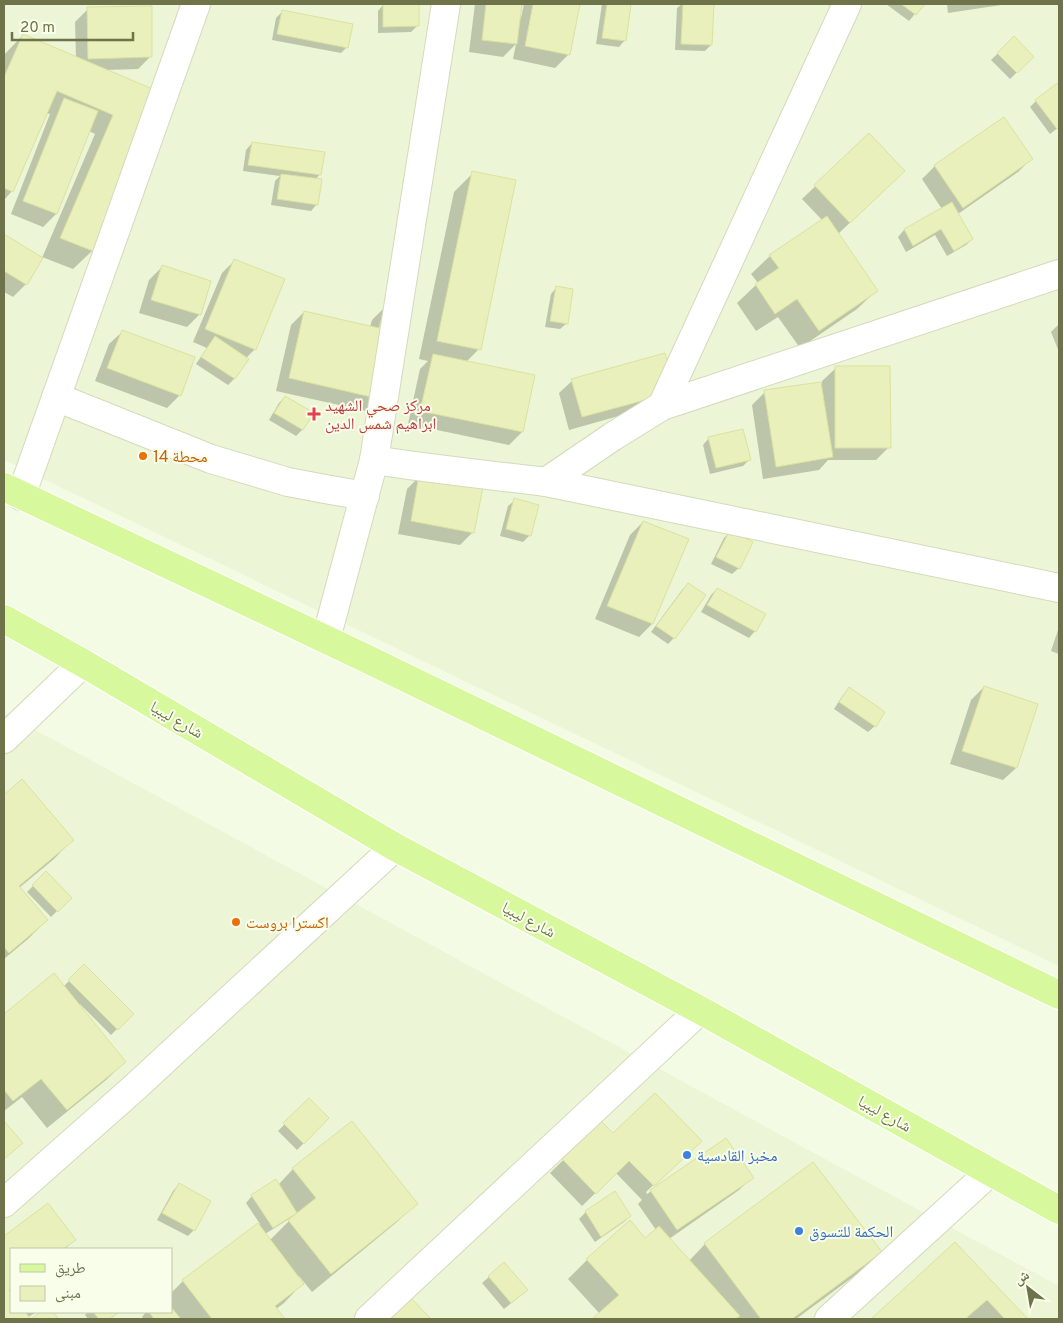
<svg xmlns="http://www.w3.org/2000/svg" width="1063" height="1323" font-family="Overpass,'Noto Naskh Arabic',sans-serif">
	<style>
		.residential { fill: #ecf5d5; fill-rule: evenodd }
		.shadow { fill: #0003; fill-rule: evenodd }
		.building { fill: #e9f0bc; stroke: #dbe29d }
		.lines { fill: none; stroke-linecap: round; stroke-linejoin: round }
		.street-casing { stroke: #d4dabb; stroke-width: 30 }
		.primary-casing { stroke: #fff; stroke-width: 30 }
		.street { stroke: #fff; stroke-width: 28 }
		.primary { stroke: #d8f89e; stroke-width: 28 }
		.health-dot { fill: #e0444e; stroke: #f8feea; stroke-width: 2 }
		.food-dot { fill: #e8710a; stroke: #f8feea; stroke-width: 2 }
		.shop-dot { fill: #3f7fe0; stroke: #f8feea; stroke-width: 2 }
		.labels { text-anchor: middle; stroke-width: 4; stroke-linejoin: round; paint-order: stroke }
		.health-label { font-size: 16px; fill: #be3a42; stroke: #f8feea; text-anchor: start }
		.food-label { font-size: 16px; fill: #c56008; stroke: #f8feea; text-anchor: start }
		.street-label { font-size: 16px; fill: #6f734a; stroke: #f8feea }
		.shop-label { font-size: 16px; fill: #366cbe; stroke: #f8feea; text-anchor: start }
	</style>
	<rect width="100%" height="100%" fill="#f3fbe4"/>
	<g class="residential">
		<path d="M4,4H1059V966L4,460Z"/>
		<path d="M4,713L1059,1286V1319H4ZM11,1249H171V1312H11Z"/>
	</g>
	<g class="shadow">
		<path d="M384,4H418V25L411,32L378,33V11Z"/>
		<path d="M475,4H521L519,18H521L524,4H579L568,55L555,68L513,59L516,44L503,57L469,52Z"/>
		<path d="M602,4H630L625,40L619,47L596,44Z"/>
		<path d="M682,4H713L711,45L705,51L675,50L677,8Z"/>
		<path d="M886,4H923L909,21Z"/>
		<path d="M947,4H1008L948,13Z"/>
		<path d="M88,9L151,56L138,69L106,70L160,94L92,251L73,269L42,257V258L95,134L89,131L56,214L43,227L11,214L50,114L46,113L12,191L4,200V55L23,35L76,58L75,22Z"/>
		<path d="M282,12L347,47L341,53L272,40L276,18Z"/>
		<path d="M1014,38L1033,57L1010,79L991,60Z"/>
		<path d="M1059,84V127L1050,134L1030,107L1036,101Z"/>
		<path d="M1003,119L1031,159L1018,172L958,214L972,239L966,245L947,256L935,235L906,252L898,237L904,230L942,209L922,179L935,166Z"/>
		<path d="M869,135L891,184L838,234L876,291L857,309L800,348L778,317L756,331L737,303L758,283L751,274L770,256L823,221L802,199Z"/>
		<path d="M252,143L320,174L315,180L317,204L311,211L271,205L275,181L280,176L243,171L246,150Z"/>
		<path d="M473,173L479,349L466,362L533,376L522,432L509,445L408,424L420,369L428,361L419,359L454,192Z"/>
		<path d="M4,236L41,259L26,284L13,297L4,292Z"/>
		<path d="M235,260L255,349L246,358L247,359L234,379L228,385L196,364L207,348L193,342L222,273Z"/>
		<path d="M162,267L200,314L187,327L139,313L149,280Z"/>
		<path d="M557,287L567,323L560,329L545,327L551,294Z"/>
		<path d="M385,307L379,398L366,411L276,391L291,325L304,312L370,327L372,320Z"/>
		<path d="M1059,324V352L1051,332Z"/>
		<path d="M122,332L180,395L167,408L95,381L109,344Z"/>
		<path d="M664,355L661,404L569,430L559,393L572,381Z"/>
		<path d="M836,368L889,447L876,460H828L819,470L763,479L752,405L765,392L822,383V381Z"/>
		<path d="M285,397L302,430L296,436L269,420L279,403Z"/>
		<path d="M709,438L749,460L743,466L710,474L703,445Z"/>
		<path d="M420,476L473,532L460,545L398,534L407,489Z"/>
		<path d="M515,500L530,535L523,542L500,536L508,506Z"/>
		<path d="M643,522L652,624L639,637L595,619L630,535Z"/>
		<path d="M730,532L739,568L732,574L711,564L724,538Z"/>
		<path d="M688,584L674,638L668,644L651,632L682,590Z"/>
		<path d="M717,589L755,631L749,638L701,612L711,595Z"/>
		<path d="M1059,627V654L1051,651Z"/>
		<path d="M984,687L1016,768L1003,780L950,764L971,700Z"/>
		<path d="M849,689L875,726L868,732L834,709L843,695Z"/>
		<path d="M22,781L72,840L54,859L19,888L47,920L28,939L4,959V797Z"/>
		<path d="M46,873L70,898L51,917L27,892Z"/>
		<path d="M84,966L132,1014L111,1035L80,1004L79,1006L125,1062L106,1080L47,1128L22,1097L4,1111V1016L53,975L63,987Z"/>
		<path d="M309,1099L328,1118L297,1150L278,1131Z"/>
		<path d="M601,1123L613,1135L687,1153L646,1192L647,1194L726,1140L752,1177L739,1190L669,1239L689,1261L705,1244L880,1252L861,1271L796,1319H594L600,1314L568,1279L587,1260L645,1240L656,1230L638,1204L642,1200L616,1173L582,1206L550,1173Z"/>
		<path d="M293,1169L416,1203L397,1222L312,1292L299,1276L298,1278L302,1284L284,1303L276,1309L283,1319H144L142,1317L146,1312H171V1293L183,1281L260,1224L246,1203L252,1196L278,1185ZM289,1219L290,1220L270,1240L265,1234Z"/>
		<path d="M179,1184L194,1230L188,1236L157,1220L173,1191Z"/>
		<path d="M615,1193L630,1216L624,1222L595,1242L579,1219L586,1212Z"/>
		<path d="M48,1205L74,1240L65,1249H11V1291L10,1293L11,1295V1312H37L28,1317L29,1319H4V1237Z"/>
		<path d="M955,1243L1026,1319H969L967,1317L965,1319H873Z"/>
		<path d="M504,1264L520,1296L504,1309L482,1283Z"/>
		<path d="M88,1312H119L110,1319H88L85,1315Z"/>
	</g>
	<g class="building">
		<path d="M383,4H419V26L383,27Z"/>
		<path d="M486,4H522L517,44L482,40Z"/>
		<path d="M533,4H580L570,55L525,46Z"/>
		<path d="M607,4H631L626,41L602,38Z"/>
		<path d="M683,4H714L712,45L681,44Z"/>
		<path d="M901,4H925L916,15Z"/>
		<path d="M152,6V57L88,59L87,7Z"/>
		<path d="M282,10L353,24L348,48L277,34Z"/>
		<path d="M23,34L162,93L93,251L60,238L113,115L57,91L13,192L4,188V77Z"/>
		<path d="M1014,36L1034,57L1017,73L997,53Z"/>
		<path d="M1059,82V127L1057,129L1035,100Z"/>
		<path d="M64,98L98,111L57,214L23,201Z"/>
		<path d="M1004,117L1033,159L963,208L934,165Z"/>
		<path d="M869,133L905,171L850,223L814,185Z"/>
		<path d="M252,142L325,152L321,175L248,165Z"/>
		<path d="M472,171L516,180L481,350L437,341Z"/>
		<path d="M281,174L322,179L318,205L277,199Z"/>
		<path d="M952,202L973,239L954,251L941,229L913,246L904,229Z"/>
		<path d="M827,216L878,291L819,331L797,299L775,314L755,284L779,268L769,255Z"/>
		<path d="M4,234L43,258L27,285L4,271Z"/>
		<path d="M234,259L285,279L256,350L205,329Z"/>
		<path d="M162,265L211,281L201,315L151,300Z"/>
		<path d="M556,286L573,289L568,324L550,321Z"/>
		<path d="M385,305L380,399L289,378L304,311L379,328Z"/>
		<path d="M122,330L195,357L181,396L107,368Z"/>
		<path d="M215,336L249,359L235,379L201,357Z"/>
		<path d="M665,353L675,392L582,417L571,379Z"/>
		<path d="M433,354L535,375L523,432L420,411Z"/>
		<path d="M835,366H890L891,448H835Z"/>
		<path d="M821,382L833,457L776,467L764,390Z"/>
		<path d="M285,396L314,413L303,430L274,413Z"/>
		<path d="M743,429L751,460L716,468L708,437Z"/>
		<path d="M419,475L483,487L474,533L411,521Z"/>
		<path d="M514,498L539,505L531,536L506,529Z"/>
		<path d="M643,521L689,539L653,624L607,606Z"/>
		<path d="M730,530L753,542L740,569L716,557Z"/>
		<path d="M688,583L706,595L675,639L656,626Z"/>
		<path d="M717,588L766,614L756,632L707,605Z"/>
		<path d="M984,686L1038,704L1017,768L962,751Z"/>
		<path d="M849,687L885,712L876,727L839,702Z"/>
		<path d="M22,779L74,840L19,886L48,920L9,953L4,947V795Z"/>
		<path d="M46,871L72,898L58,912L32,885Z"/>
		<path d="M84,964L134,1014L118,1030L68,980Z"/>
		<path d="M54,973L126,1062L67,1110L41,1079L13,1101L4,1090V1014Z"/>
		<path d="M655,1093L702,1141L654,1186L629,1161L596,1194L562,1159L601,1121L613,1133Z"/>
		<path d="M309,1098L329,1118L304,1144L283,1123Z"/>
		<path d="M4,1121L23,1143L4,1159Z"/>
		<path d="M352,1121L418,1204L331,1274L288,1220L316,1198L292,1168Z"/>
		<path d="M726,1138L754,1178L677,1230L650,1190Z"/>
		<path d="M813,1162L882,1252L792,1319H761L704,1243Z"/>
		<path d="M276,1179L297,1213L273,1228L251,1195Z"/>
		<path d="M179,1183L211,1201L195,1231L162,1213Z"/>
		<path d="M615,1191L631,1216L601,1237L585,1211Z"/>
		<path d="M48,1203L76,1240L63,1249H11V1288L9,1290L11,1293V1312H25L31,1319H4V1236Z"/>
		<path d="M630,1220L645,1238L659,1226L740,1316L735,1319H592L619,1295L586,1259Z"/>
		<path d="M258,1223L304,1284L275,1306L285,1319H212L182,1280Z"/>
		<path d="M955,1242L1028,1319H1005L987,1300L965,1319H871Z"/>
		<path d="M504,1262L528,1290L511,1303L488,1276Z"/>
		<path d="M409,1296L431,1319H384Z"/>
		<path d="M171,1307L181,1319H154L149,1312H171Z"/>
		<path d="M41,1312H53L59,1319H31Z"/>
		<path d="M93,1312H119L110,1319H99Z"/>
	</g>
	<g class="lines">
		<g class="street-casing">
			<g id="street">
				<path d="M56,397L211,459L288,482L325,489L365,496"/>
				<path d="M662,406L847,4"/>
				<path d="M374,460C431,469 489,475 546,482L1059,588"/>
				<path d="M546,482L612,437L662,406L1059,274"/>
				<path d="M21,496L196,4"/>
				<path d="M326,639L374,460L446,4"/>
				<path d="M4,739L83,663"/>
				<path d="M4,1203L133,1089L395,847"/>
				<path d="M369,1319L700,1010"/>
				<path d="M829,1319L990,1172"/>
			</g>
		</g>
		<g class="primary-casing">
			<g id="primary">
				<path d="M4,487L363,657L1059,995"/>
				<path d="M4,619L83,663L395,847L700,1010L1059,1210"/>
			</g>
		</g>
		<use href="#street" class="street"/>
		<use href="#primary" class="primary"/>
	</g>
	<path class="health-dot" d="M311.5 406.5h5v5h5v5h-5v5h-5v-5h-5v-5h5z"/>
	<g class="food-dot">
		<circle cx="143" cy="456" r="5"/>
		<circle cx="236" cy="922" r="5"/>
	</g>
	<g class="shop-dot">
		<circle cx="687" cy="1155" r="5"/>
		<circle cx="799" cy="1231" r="5"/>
	</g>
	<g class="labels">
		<g class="health-label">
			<text x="325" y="411">مركز صحي الشهيد<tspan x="325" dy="18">ابراهيم شمس الدين</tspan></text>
		</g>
		<g class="food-label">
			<text x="153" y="462">محطة 14</text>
			<text x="246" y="928">اكسترا بروست</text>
		</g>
		<g class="street-label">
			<text transform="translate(177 719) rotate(30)" y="6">شارع ليبيا</text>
			<text transform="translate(529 919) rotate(28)" y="6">شارع ليبيا</text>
			<text transform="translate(885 1113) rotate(29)" y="6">شارع ليبيا</text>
		</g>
		<g class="shop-label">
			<text x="697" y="1161">مخبز القادسية</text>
			<text x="809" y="1237">الحكمة للتسوق</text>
		</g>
	</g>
	<rect width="1063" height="1323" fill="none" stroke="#6f734a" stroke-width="10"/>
	<rect x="10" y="1248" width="162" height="65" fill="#f8feea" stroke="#c1c6aa"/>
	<rect x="20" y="1264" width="25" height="8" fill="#d8f89e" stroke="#c1c6aa"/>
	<text x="55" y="1273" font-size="15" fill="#6f734a">طريق</text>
	<rect x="20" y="1286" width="25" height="15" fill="#e9f0bc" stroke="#c1c6aa"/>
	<text x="55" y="1298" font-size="15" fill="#6f734a">مبنى</text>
	<g transform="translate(1028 1288) rotate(329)" stroke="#f8feea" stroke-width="4" paint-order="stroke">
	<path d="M0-4L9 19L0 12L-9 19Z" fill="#6f734a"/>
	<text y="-8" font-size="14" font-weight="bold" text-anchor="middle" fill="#6f734a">ش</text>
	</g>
	<path d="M12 32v8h121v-8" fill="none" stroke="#6f734a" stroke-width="2.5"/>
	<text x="20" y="32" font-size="15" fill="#6f734a" stroke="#f8feea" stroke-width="4" paint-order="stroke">20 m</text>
</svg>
